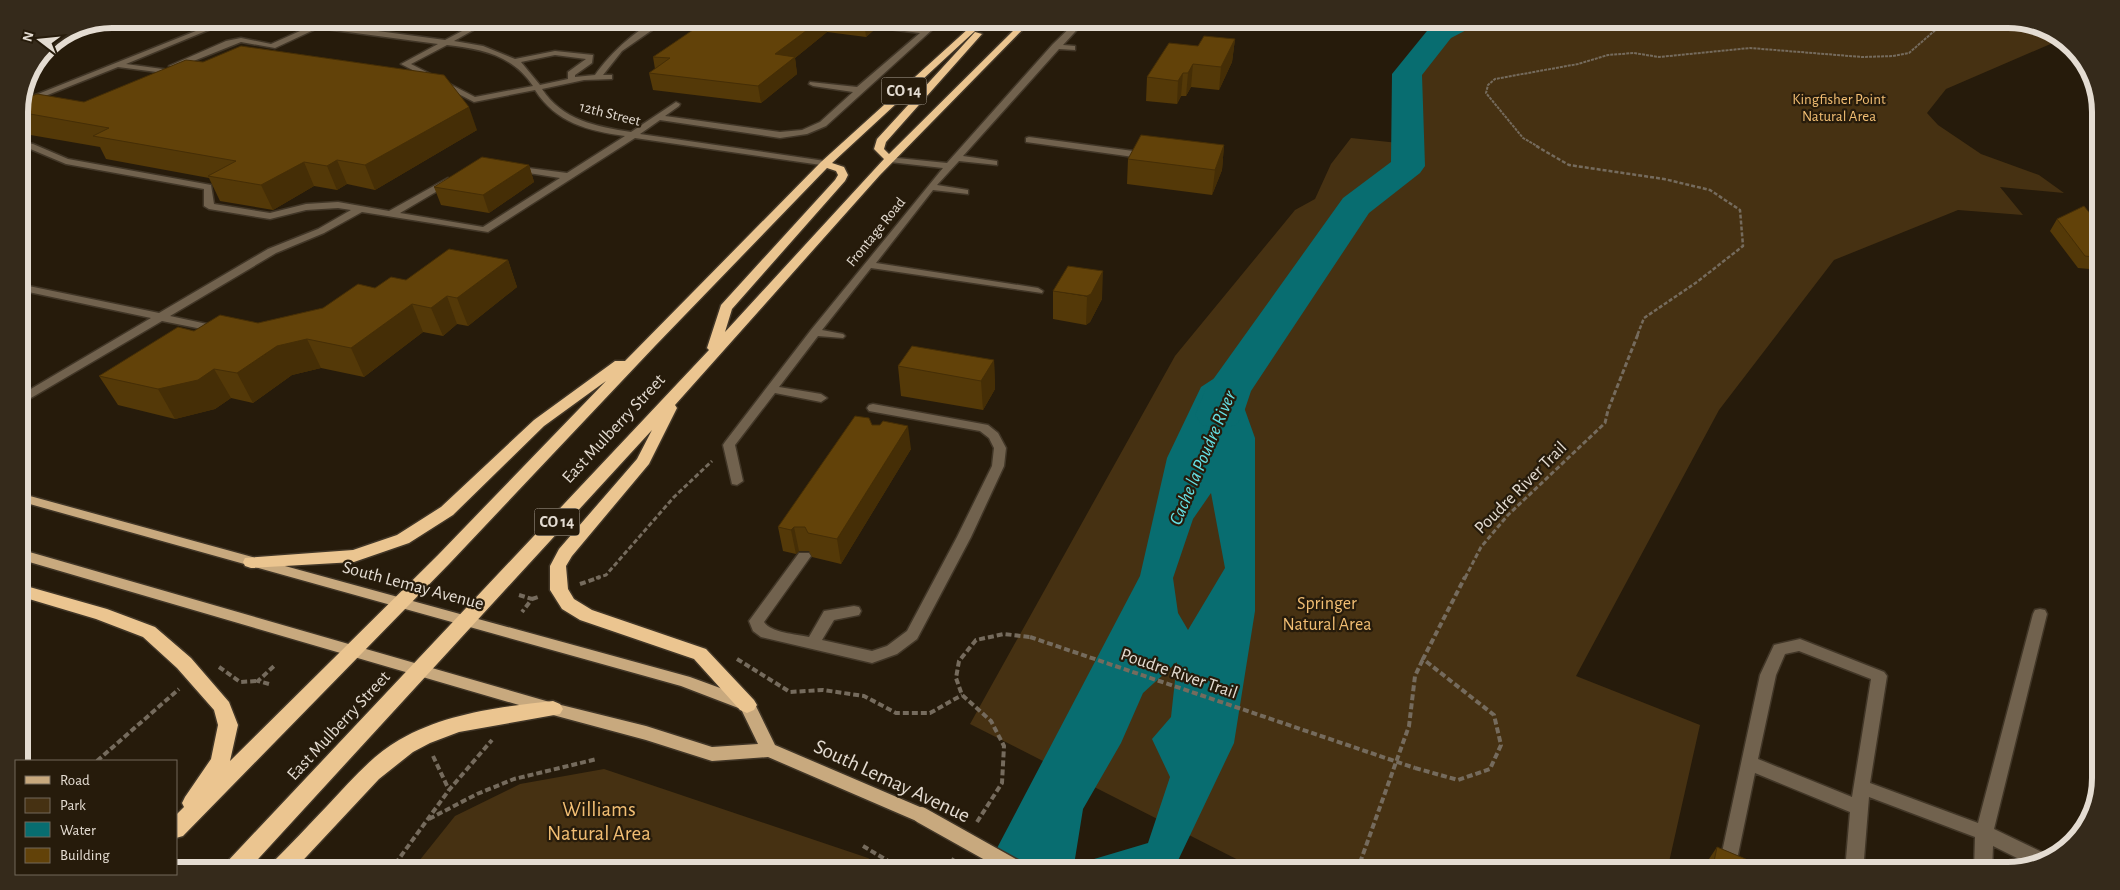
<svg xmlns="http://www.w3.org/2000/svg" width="2120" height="890" viewBox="0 0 2120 890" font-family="'Alegreya Sans',sans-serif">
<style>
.green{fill:#463112}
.water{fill:#086d70;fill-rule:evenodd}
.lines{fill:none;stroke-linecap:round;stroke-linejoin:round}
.river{fill:#086d70;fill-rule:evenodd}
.minor-casing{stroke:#413627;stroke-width:3}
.major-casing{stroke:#413627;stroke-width:3}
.highway-casing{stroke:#413627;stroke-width:3}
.path-far3{stroke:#756b5d;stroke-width:2;stroke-dasharray:3 1;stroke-linecap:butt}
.path-far2{stroke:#756b5d;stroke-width:2.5;stroke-dasharray:4 2;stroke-linecap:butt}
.path-far1{stroke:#756b5d;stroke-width:3;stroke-dasharray:5 2.5;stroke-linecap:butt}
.path{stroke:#756b5d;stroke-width:4;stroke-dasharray:6 3;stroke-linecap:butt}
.minor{fill:#71624e;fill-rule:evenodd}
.major{fill:#c8a97e;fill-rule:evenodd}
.highway{fill:#ebc590;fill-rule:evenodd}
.major-bridge-casing{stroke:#413627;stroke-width:19;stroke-linecap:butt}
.path-bridge{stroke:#756b5d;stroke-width:4;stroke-dasharray:6 3;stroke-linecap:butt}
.major-bridge{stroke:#c8a97e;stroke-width:16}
.wall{fill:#543908}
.shaded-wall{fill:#452e06}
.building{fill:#624209;stroke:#452e06}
.labels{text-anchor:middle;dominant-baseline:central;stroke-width:4.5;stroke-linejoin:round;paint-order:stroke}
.far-park-label{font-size:15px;fill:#f2be73;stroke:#261b0b}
.far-street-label{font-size:15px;fill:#e4dcd2;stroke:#261b0b}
.shield{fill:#261b0b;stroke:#aba296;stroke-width:1}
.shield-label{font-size:16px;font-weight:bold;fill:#e4dcd2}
.street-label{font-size:18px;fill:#e4dcd2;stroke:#261b0b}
.park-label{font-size:18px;fill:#f2be73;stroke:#261b0b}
.water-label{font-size:19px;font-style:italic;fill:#66e2e7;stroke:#261b0b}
.near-street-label{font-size:21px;fill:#e4dcd2;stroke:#261b0b}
.near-park-label{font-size:21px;fill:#f2be73;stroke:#261b0b}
.rim{fill:none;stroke:#e4dcd2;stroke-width:6}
</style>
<rect width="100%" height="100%" fill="#261b0b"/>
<!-- green -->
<path class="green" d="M1466,19H2009L2044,26L2062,39L1946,89L1927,113L1938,125L1981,154L2039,175L2064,193L2000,187L2023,215L1958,210L1834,260L1719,410L1576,676L1700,725L1667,871H1260L970,724L1175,356L1295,210L1315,199L1331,164L1351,138L1408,144L1407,74L1441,32Z
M604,769L868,858L890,871H411L455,816L520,784Z"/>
<!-- water -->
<path class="water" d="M1253,353L1240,396L1255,438V611L1234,743L1173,871H985L1140,576L1167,458L1201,387ZM1211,493L1225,568L1188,630L1178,613L1173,578L1193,519ZM1177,662L1171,717L1152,739L1170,777L1148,843L1074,865L1083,809L1121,743L1143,693Z"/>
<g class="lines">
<!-- river -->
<path class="river" d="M1446,19H1480L1476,25L1451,38L1422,75L1425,166L1420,173L1369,213L1251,391L1243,415L1236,425L1219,429L1202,425L1195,415L1205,391L1212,381L1343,198L1391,162L1392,74L1431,26Z"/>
<!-- minor casing -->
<g class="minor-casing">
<path id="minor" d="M226,19H235L126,64L177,71H180V75L118,67L30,102L23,100Z
M264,19L318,23L445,40L485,19H493L454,41L483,46L515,59L555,51L593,55L592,63L575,75V77L595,75C608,56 644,19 668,19L622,51L603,75H612V79L584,80L542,89C562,120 597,127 631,132L676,102L680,104L679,106L665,116L780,132L802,130L820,122L853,92L813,86L809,84L810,82L857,87L920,33L857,25L854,23L855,22L925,30L937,19H944L826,126L807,134L780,138L660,120L640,134L825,161L829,164L828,166L635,138L488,232L362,212L324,233L276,253L170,316L221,327L222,329L221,331L217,332L162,321L19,405V396L151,318L19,290V284L159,313L268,249L318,229L351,210L338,208L306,210L270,219L209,209L204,206V189L66,164L28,148L19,147V141L33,144L68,159L211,185L214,204L270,213L306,204L338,202L389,211L448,178L453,181L451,183L400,213L483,227L560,178L516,171L513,170V166L567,173L625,136C588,131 556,123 535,90L474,102L401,64L438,44L318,28L275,48L241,42L176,68L169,66L226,41L241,38L271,44L309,27L267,21ZM447,45C481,49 513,55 533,86L475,97L411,64ZM555,55L586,59L568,72V79L540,85L521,62Z
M1079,19H1102L1117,22L1114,24L1085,21L1063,45L1075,46V50L1059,49L963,156L997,161V165L959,161L937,185L968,190V194L933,190L876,263L1038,288L1043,291L1042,293L871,268L822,330L843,334L845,336L843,338L818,336L779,387L821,394L827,398L821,402L775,393L735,445L743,481L737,485L732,484L723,445L725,442L811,330L943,168L890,162L886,159L887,157L947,163L1053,44Z
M1029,137L1148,153L1152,156L1148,159L1026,142V138Z
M873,404L988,425L998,433L1006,448L1004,466L971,537L917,639L897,654L872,663L761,637L753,631L749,621L799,553H809L811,556L764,622C771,633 796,634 809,637L824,611L854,606L859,607L861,611L859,615L834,620L822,640L872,651L887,646L907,631L957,537L992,466L994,448L989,438L980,431L869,411L867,408L869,405Z
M2040,609L2045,610L2047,614L1994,829L2048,855L2050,859L2031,865L1993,846L1992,871H1974L1975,837L1869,797L1863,871H1845L1850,812L1755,773L1735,869L1734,871H1718L1760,675L1774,645L1800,639L1884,672L1887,676L1870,783L1978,823L2033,614L2035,610ZM1799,651L1871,679L1852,797L1758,759L1776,675L1785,654Z"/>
</g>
<!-- major casing -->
<g class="major-casing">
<path id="major" d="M19,493L690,677L753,700L775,745L927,810L930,815L927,820L921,823L768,757L712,761L646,740L553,715L19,559V549L553,703L646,726L712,747L758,744L741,709L681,686L19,501Z"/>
</g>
<!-- highway casing -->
<g class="highway-casing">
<path id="highway" d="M979,19H988L832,163L844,167L848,175L845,181L732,309L725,332L884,159L874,149L877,139L975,32L982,34L886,142L884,149L889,154L1025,19H1033L880,175L675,405L677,408L649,464L572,556L566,566L568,589L574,599L592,610L706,649L754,700L757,705L754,710L747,713L740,710L694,659L580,620L562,609L550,590V566L559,549L637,459L652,430L247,871H222L225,864L709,350L707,348L721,305L835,180L838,175L836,171L827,168L655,346L450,563L183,836L176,838V815L184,807L182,803L185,797L211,759L218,725L214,710L177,668L143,637L96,619L19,596V584L107,609L155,627L191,658L229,702L238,725L230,761L438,555L606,381L544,426L453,515L409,543L354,562L251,568L245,566L243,562L245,558L353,550L397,535L441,507L534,420L615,361H625L821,162Z
M553,701L560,704L563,709L560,714L459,732L430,743L413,752L379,779L293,871H268L271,864C290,845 308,826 327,806C349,783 371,756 399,740C446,713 500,707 553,701Z"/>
</g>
<!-- path-far3 -->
<path class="path-far3" d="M1539,147L1523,138L1486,93L1488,85L1495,79L1578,64L1608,55L1634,53L1659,57L1750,48L1862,57L1893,56L1909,53L1948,19"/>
<!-- path-far2 -->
<path class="path-far2" d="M1536,146L1569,165L1664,179L1710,190L1740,210L1743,246L1697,282L1644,318L1637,336"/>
<!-- path-far1 -->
<path class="path-far1" d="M596,578L606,575L674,497L712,461
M1465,578L1481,547L1508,515L1605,423L1608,410L1638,334"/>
<!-- path -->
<path class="path" d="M580,584L600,577
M519,595L532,599L522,612
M532,599L538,597
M737,659L790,692L823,690L864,696L896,713H930L962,695
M219,667L240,682L258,681
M269,684L258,681L274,666
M433,756L449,790
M97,761L179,689
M1415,768L1458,780L1490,769L1501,745L1494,715L1423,659L1465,577
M429,819L477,794L514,779L597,759
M977,822L1002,783L1004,746L991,721L962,695L956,678L959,661L976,640L1004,634L1030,637
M863,846L905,871
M390,871L449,790L492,740
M946,871L955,857
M1357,871L1409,726L1415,676L1423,659"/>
<!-- minor -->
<use href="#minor" class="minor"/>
<!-- major -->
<use href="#major" class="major"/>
<!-- highway -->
<use href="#highway" class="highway"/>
<!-- major-bridge casing -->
<g class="major-bridge-casing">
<path id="major-bridge" d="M921,815L1021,871"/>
</g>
<!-- path-bridge -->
<path class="path-bridge" d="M1030,637L1415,768"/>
<!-- major-bridge -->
<use href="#major-bridge" class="major-bridge"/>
</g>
<!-- wall -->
<path class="wall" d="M688,19H887L882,24L874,23V30L866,37L827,32L795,58L797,74L761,103L653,90L649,73L655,69L653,57L705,22L688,20Z
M1235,39L1232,62L1219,90L1191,87L1186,96H1181L1177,104L1146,101L1147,77L1198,46Z
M19,105L477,130L375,190L347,184L337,190L314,186L273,210L220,201L209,178L106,159L100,147L19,133Z
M1224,145L1222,170L1212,195L1127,184L1128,159Z
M529,165L534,182L489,213L441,205L434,187Z
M2057,219L2101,227V270L2078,268L2050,231Z
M508,260L517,287L468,326L457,324L443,336L423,332L364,377L321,368L292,375L253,403L231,398L215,409L175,419L118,405L99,376L194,331L258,323L323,308L375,288Z
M1053,291L1102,299L1090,322L1086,325L1053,319Z
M994,360L995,389L983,410L901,396L898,366Z
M872,425L911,449L841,564L812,557L809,551H799L796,554L783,551L778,527Z
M1717,847L1774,871H1701Z"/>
<!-- shaded-wall -->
<path class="shaded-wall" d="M822,19H826L827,32L795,58L797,74L761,103L758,86L775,54Z
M867,19H873L874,30L866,37L864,20Z
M881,19H887L882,24Z
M1235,39L1232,62L1219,90L1221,67Z
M1193,64L1191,87L1186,96L1188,73Z
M1183,73L1181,96L1177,104L1178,81Z
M469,107L477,130L375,190L365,165Z
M1224,145L1222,170L1212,195L1215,170Z
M337,160L347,184L337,190L327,166Z
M304,162L314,186L273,210L261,185Z
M529,165L534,182L489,213L483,195Z
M508,260L517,287L468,326L457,298Z
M1103,271L1102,299L1090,322L1086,325L1087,296Z
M447,296L457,324L443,336L431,308Z
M412,304L423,332L364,377L351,348Z
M307,339L321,368L292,375L253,403L237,373L277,346Z
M994,360L995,389L983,410L981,381Z
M214,369L231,398L215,409L175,419L158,389Z
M908,426L911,449L841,564L837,539Z
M794,527L799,551L796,554L791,530Z"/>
<!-- building -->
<path class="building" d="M709,19H822L775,54L795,57L758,86L649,73L670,58L653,57Z
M849,19H867L864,20Z
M1204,36L1235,39L1221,67L1193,64L1188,73H1183L1178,81L1147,77L1169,43L1198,46Z
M241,46L444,75L469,107L365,165L337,160L327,166L304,162L261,185L208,176L236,161L93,136L109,128L19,112V105L21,100L37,94L84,102L186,60L203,62Z
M1141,135L1224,145L1215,170L1128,159Z
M482,157L529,165L483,195L434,187Z
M2084,206L2101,227V258L2085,256L2057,219Z
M449,249L508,260L457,298L447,296L431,308L412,304L351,348L307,339L277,346L237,373L214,369L198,380L158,389L99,376L178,327L194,331L220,315L258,323L323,308L358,284L375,288L391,277L406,280Z
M1068,266L1103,271L1091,294L1087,296L1053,291Z
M912,346L994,360L981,381L898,366Z
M855,416L869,418L872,425H880L883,421L908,426L837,539L808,533L805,527H794L791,530L778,527Z
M1717,847L1774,871H1712Z"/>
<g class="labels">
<!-- far-park labels -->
<g class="far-park-label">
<text x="1839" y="99">Kingfisher Point<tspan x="1839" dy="17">Natural Area</tspan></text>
</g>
<!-- far-street labels -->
<g class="far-street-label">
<text transform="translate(610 114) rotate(14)">12th Street</text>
<text transform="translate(876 232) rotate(-51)">Frontage Road</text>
</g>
<!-- shield labels -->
<g class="shield">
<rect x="881.5" y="77.5" width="45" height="27" rx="4"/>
<rect x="534.5" y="508.5" width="45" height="27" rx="4"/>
</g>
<g class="shield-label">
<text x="904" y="91">CO 14</text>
<text x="557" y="522">CO 14</text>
</g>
<!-- street labels -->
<g class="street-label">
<text transform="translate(614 429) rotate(-47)">East Mulberry Street</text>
<text transform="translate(1521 488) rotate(-45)">Poudre River Trail</text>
<text transform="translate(413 586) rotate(15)">South Lemay Avenue</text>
<text transform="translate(1179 674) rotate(19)">Poudre River Trail</text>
<text transform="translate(339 726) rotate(-47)">East Mulberry Street</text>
</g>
<!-- park labels -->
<g class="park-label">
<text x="1327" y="604">Springer<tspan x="1327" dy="21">Natural Area</tspan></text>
</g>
<!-- water labels -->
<g class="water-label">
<text transform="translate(1203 458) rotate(-67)">Cache la Poudre River</text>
</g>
<!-- near-street labels -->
<g class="near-street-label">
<text transform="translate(892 781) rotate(25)">South Lemay Avenue</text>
</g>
<!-- near-park labels -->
<g class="near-park-label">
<text x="599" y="809">Williams<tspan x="599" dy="24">Natural Area</tspan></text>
</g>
</g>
<!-- crop -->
<path d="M0 0H2120V890H0ZM112 28H2008A84 84 0 0 1 2092 112V778A84 84 0 0 1 2008 862H112A84 84 0 0 1 28 778V112A84 84 0 0 1 112 28Z" fill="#352a1b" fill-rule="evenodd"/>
<path class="rim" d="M112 28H2008A84 84 0 0 1 2092 112V778A84 84 0 0 1 2008 862H112A84 84 0 0 1 28 778V112A84 84 0 0 1 112 28Z"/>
<!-- legend -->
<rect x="15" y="760" width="162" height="115" fill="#261b0b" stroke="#72685b"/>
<rect x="25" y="776" width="25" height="8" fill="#c8a97e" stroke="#72685b"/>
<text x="60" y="785" font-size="15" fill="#e4dcd2">Road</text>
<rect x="25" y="798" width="25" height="15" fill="#463112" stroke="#72685b"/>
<text x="60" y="810" font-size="15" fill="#e4dcd2">Park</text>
<rect x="25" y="822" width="25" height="15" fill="#086d70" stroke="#72685b"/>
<text x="60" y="835" font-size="15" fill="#e4dcd2">Water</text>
<rect x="25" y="848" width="25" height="15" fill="#624209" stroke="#72685b"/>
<text x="60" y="860" font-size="15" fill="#e4dcd2">Building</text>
<!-- north arrow -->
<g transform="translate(40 40) rotate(286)" stroke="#261b0b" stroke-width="4" paint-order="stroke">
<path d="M0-4L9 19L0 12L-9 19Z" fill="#e4dcd2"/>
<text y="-8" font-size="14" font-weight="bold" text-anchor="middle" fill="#e4dcd2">N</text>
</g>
</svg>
